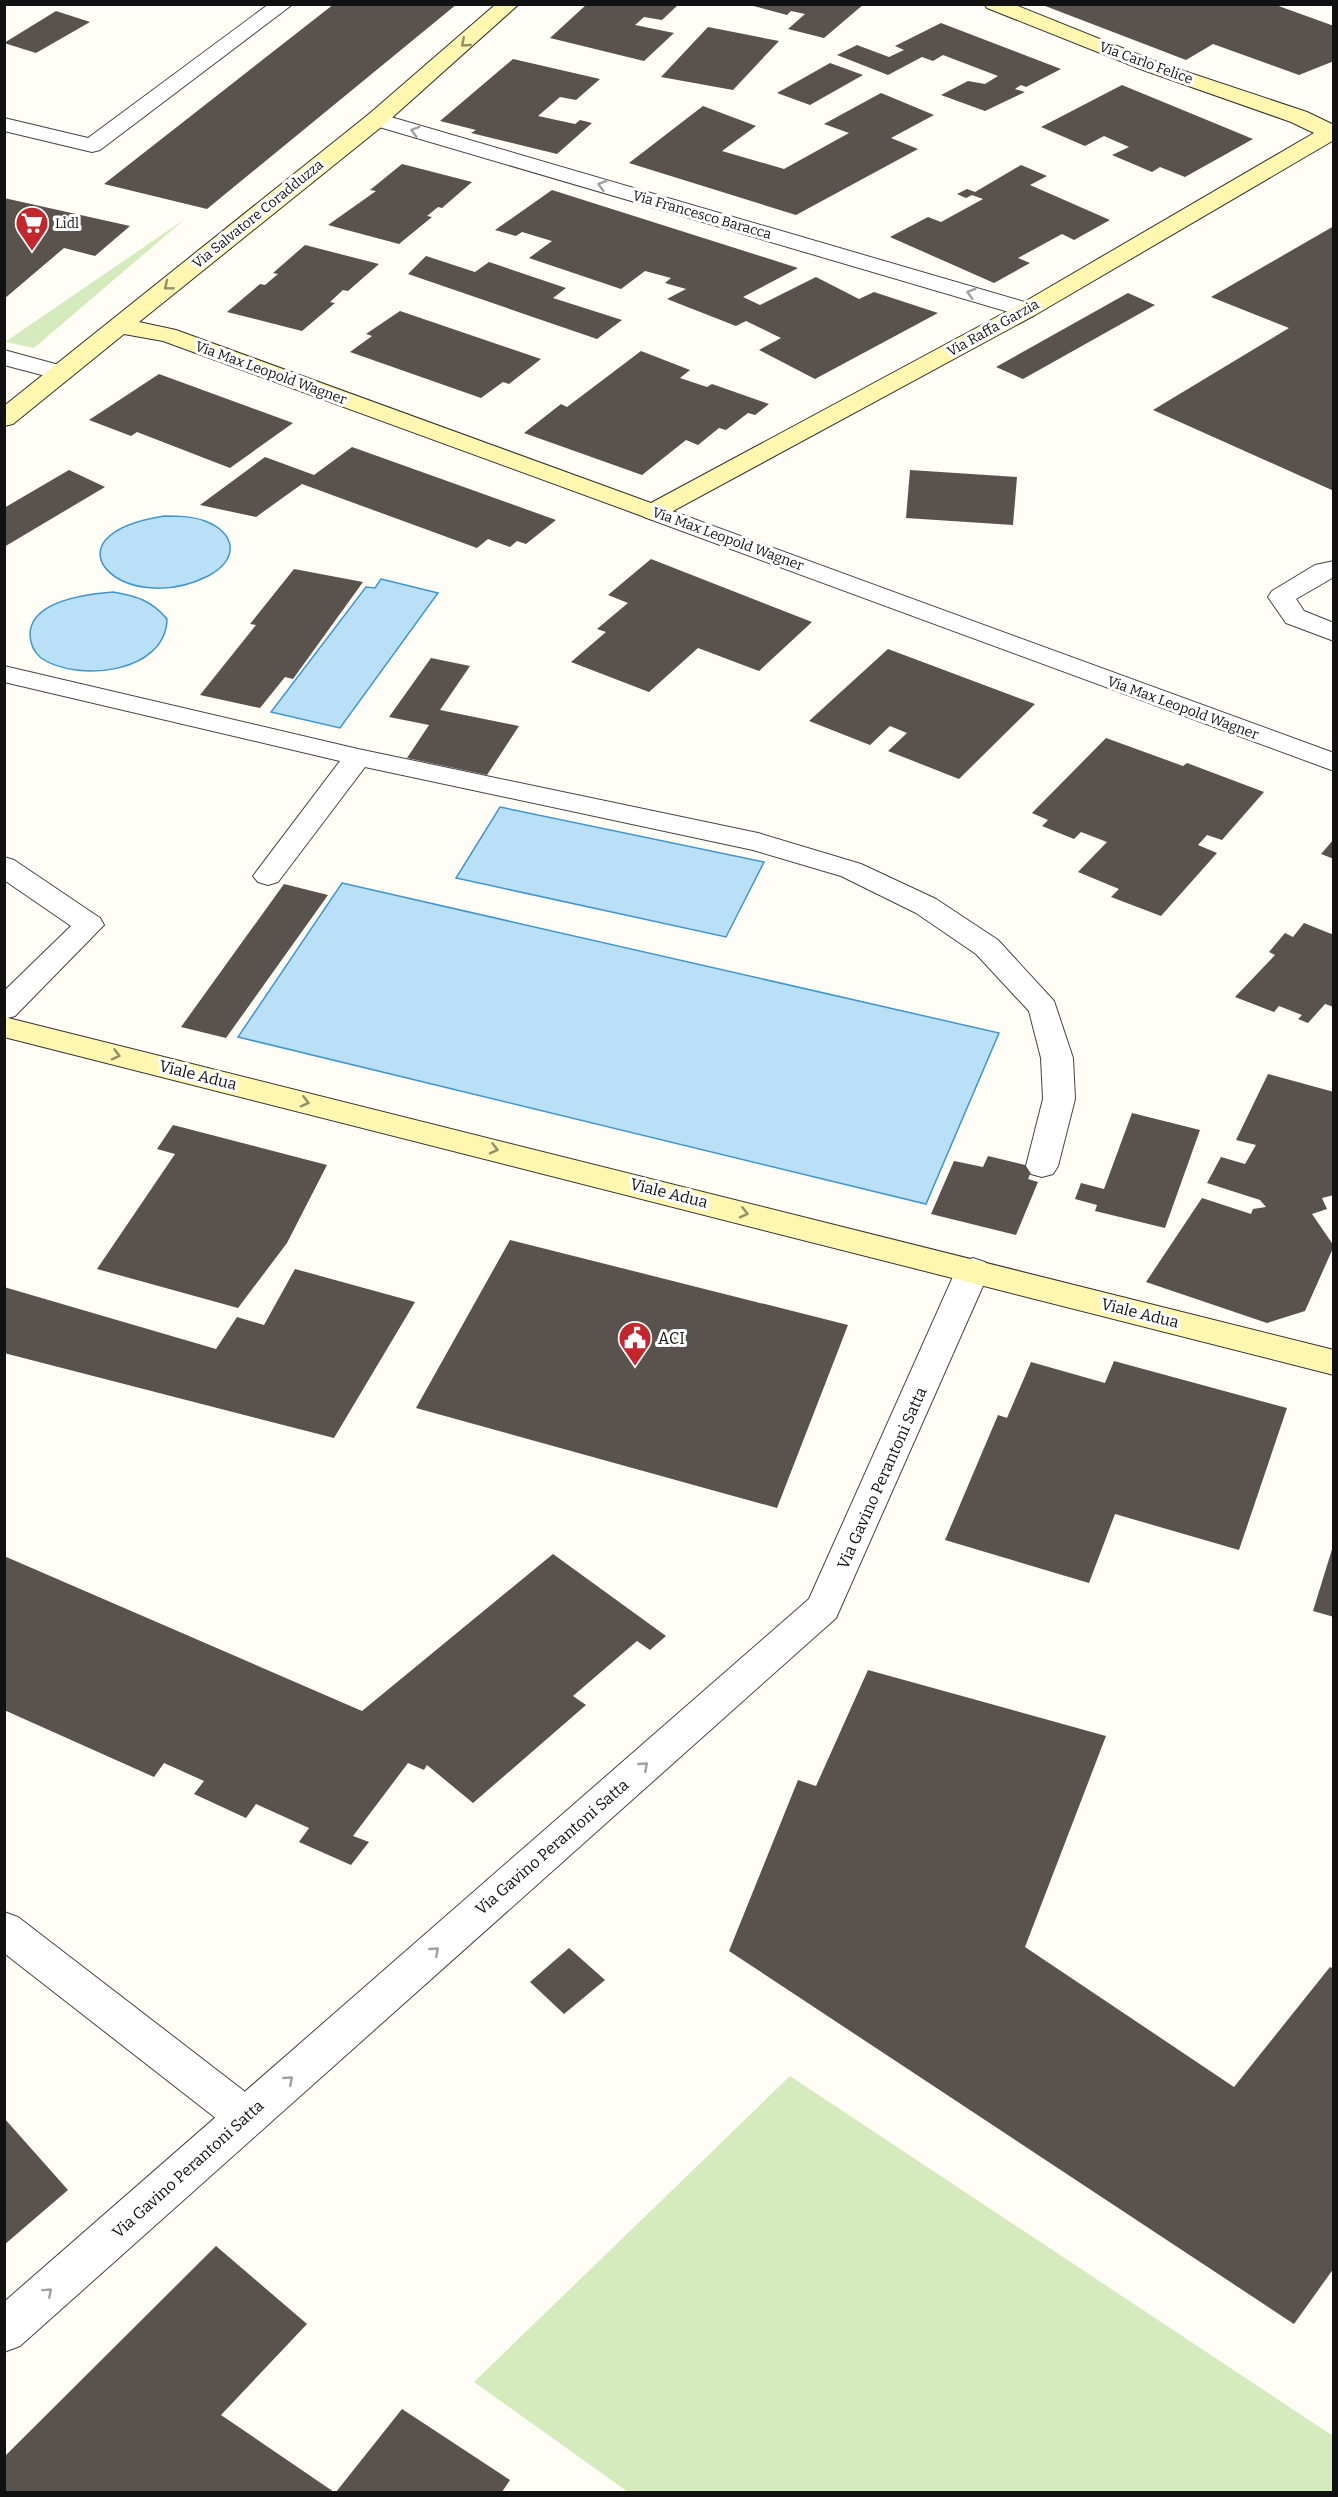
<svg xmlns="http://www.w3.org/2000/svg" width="1338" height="2497" viewBox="0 0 1338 2497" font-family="Bitter,serif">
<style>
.green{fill:#d5ebbd}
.water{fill:#b9e0f7;stroke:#3f96cf;stroke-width:1.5}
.building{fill:#5a524d}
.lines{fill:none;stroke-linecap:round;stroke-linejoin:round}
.service-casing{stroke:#444;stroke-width:2}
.minor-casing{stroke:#444;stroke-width:2}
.secondary-casing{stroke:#333;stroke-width:2}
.service{fill:#fff;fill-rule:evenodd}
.minor{fill:#fff;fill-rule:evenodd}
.secondary{fill:#fff6b0;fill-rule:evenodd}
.oneway{stroke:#948f68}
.oneway2{stroke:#a0a0a0}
.labels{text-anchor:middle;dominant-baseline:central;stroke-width:6;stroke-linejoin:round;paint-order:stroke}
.far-street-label{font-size:14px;fill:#111;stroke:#fff}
.far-poi-label{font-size:14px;fill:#111;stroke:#fff;text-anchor:start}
.street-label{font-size:16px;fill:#111;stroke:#fff}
.poi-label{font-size:16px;fill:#111;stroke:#fff;text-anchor:start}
</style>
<rect width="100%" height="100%" fill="#fffdf5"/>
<!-- green -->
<path class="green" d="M185,219L34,348L5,342Z
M790,2076L1333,2436V2492H628L474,2382Z"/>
<!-- water -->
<path class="water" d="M164,516C177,516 192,516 205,521C237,533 239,560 208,576C123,619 38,536 164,516Z
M381,579L438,593L340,728L271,712L366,587L375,588Z
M113,592C137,596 152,601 167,619C166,673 78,683 41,658C34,652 30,643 30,634C31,600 88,594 113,592Z
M500,807L764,862L726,937L456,878Z
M342,883L999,1033L926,1204L238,1037Z"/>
<!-- building -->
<path class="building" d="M334,4H457L207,209L104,184Z
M587,4H679L662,20L644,17L635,25L674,33L644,61L550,38Z
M746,4H864L824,38L788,29L805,14L791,11L787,15Z
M1040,4H1273L1334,26V61L1299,75L1213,44L1186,60Z
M56,11L90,22L36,53L4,43Z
M941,23L1061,69L1026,87L1021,85L1015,89L1025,92L985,111L941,95L968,81L985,84L998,76L943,55L933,61L922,57L888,75L837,55L857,45L889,57L904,50L895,46Z
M708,27L779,41L733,90L661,77Z
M513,59L600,79L576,100L560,97L538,116L575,124L580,120L592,123L557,154L471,133L476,130L440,121Z
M830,63L863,75L810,105L777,93Z
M1122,85L1253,139L1185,177L1160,167L1152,172L1112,155L1129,147L1104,136L1085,146L1041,127Z
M881,93L934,115L891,138L918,149L796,215L629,163L703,106L756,126L722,151L784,169L849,133L824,124Z
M402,164L472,182L442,208L438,207L427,216L432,217L399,244L328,225L376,191L370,190Z
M1021,165L1047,176L1030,185L1110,220L1074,240L1062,234L1018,258L1030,263L994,283L890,237L928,217L941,222L983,199L972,195L966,198L957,194L967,189L975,192Z
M552,190L798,268L743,297L760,305L816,277L859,299L874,292L938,313L815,379L759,350L781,338L746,321L736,326L667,299L686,289L665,283L671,278L645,271L621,289L529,258L552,241L522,232L516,236L495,230Z
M4,198L130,226L95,256L64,248L4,299Z
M1334,226V491L1153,410L1289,328L1211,297Z
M305,245L379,264L348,291L343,290L330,302L335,303L302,331L227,312L260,284L265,285L278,274L273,273Z
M426,256L475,272L489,262L566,288L553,298L622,320L597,339L408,274Z
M1128,293L1155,305L1023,379L996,367Z
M400,311L541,359L509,384L503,382L481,398L350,352L372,336L366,334Z
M641,351L690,370L680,378L707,387L712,384L769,404L755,415L748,413L726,430L719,428L698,445L686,440L642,475L524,433L561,404L567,407Z
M159,374L293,423L230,468L137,432L131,436L89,420Z
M352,447L556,520L526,544L517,541L510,547L488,539L477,548L302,484L256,517L200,505L265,457L314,475Z
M69,470L105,487L4,547V508Z
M910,470L1017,477L1013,525L906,518Z
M651,559L812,622L759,671L698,648L649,692L571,662L606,632L597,629L628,603L608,595Z
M294,569L363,582L293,679L285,677L260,708L200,695L256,625L250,624Z
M888,649L1035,704L959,779L888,751L907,733L890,726L870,745L809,721Z
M431,658L470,666L440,710L519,726L487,775L407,758L429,725L389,717Z
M1106,738L1183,766L1187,763L1264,792L1222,840L1207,835L1198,845L1217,853L1161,916L1111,897L1119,889L1078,872L1107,842L1081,832L1074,839L1042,826L1048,820L1032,813Z
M1334,839V859L1321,854Z
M284,884L328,895L226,1038L181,1027Z
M1304,923L1334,935V1007L1325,1004L1308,1023L1298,1019L1302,1015L1279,1006L1274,1012L1235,997L1275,955L1269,952L1285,933L1293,937Z
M1268,1074L1334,1092V1195L1322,1198L1327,1209L1312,1214L1334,1246L1305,1311L1267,1323L1146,1282L1202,1198L1251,1214L1253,1209L1266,1207L1260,1200L1207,1183L1221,1157L1245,1164L1256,1145L1236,1140Z
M1132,1113L1200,1130L1165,1228L1095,1211L1097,1205L1075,1199L1081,1183L1104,1189Z
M173,1125L327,1165L287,1243L238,1308L97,1269L175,1154L157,1149Z
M988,1156L1033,1167L1028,1179L1038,1182L1016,1235L931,1214L954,1161L983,1167Z
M510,1240L848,1325L777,1508L416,1408Z
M295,1269L415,1302L334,1438L4,1353V1287L216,1349L237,1317L264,1325Z
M1114,1361L1287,1408L1239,1550L1115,1514L1089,1583L945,1540L998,1415L1007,1418L1031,1362L1105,1383Z
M1333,1546H1334V1617L1313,1611Z
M553,1554L666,1636L650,1650L637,1641L573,1696L586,1705L473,1803L427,1765L424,1770L408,1763L353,1836L369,1842L351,1865L299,1842L309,1828L256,1804L246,1818L194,1794L204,1781L164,1763L154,1777L4,1710V1556L362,1711Z
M868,1670L1106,1736L1025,1947L1234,2087L1330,1967L1334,1969V2268L1294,2324L729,1951L798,1780L816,1786Z
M569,1948L605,1980L564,2014L530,1982Z
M4,2118L68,2190L4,2245Z
M216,2246L307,2324L221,2415L334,2492H4V2457Z
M402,2409L510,2480L502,2492H336Z"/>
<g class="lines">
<!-- service casing -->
<g class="service-casing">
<path id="service" d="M269,4H293L100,150L92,152L4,131V118L88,138Z
M4,350L70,368L73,373L70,378L61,380L4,365Z
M1334,561V577L1296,599L1304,611L1334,623V641L1286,623L1268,597L1272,591L1315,565Z
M4,666L358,749L758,833L861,864L936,899L998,940L1054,1001L1073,1058L1075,1099L1058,1166L1053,1174L1042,1177L1031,1174L1026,1166L1043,1099L1041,1058L1029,1011L976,954L916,913L841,876L753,850L365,767L278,882L268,885L258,882L253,876L340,761L4,682Z
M4,857L14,860L100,918L104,925L15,1016L4,1019V991L71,926L4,880Z
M4,1912L18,1917L261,2104L267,2117L261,2130L246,2136L231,2130L4,1953Z"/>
</g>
<!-- minor casing -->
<g class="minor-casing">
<path id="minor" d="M377,113L1035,305L1039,310L1035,315H1019L369,124L366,119L369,114Z
M653,504L1334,753V771L644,517L640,512L644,507Z
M973,1258L985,1262L990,1270L836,1618L20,2346L4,2352V2302L809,1599L956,1270L961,1262Z"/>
</g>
<!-- secondary casing -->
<g class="secondary-casing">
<path id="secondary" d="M496,4H519L385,124L139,322L176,330L651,503L1019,305L1314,133L1291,122L1143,70L987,8L984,4H1013L1157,62L1307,112L1334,125V140L1035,315L662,517L653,520L163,341L124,334L13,424L4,426V406L369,114Z
M4,1017L1334,1350V1375L4,1037Z"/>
</g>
<!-- service -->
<use href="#service" class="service"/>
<!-- minor -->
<use href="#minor" class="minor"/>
<!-- secondary -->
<use href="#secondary" class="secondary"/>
</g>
<!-- one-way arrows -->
<defs><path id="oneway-chevron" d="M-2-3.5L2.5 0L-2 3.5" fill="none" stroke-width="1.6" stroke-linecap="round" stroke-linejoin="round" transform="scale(1.5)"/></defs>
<g class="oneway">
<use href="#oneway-chevron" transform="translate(465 43) rotate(139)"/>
<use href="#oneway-chevron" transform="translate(168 286) rotate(141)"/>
<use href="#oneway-chevron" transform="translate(116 1055) rotate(14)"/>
<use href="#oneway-chevron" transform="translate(305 1102) rotate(14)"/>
<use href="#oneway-chevron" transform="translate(494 1149) rotate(14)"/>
<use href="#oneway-chevron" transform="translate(744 1213) rotate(14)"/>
</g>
<g class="oneway2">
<use href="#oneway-chevron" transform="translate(415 131) rotate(-164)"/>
<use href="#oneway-chevron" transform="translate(602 185) rotate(-164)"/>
<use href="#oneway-chevron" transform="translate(971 293) rotate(-164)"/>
<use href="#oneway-chevron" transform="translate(644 1766) rotate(-41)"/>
<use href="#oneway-chevron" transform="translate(435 1951) rotate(-41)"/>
<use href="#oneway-chevron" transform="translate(289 2080) rotate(-41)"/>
<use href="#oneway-chevron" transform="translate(48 2292) rotate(-42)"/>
</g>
<!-- icons -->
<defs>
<g id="supermarket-pin" transform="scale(1.725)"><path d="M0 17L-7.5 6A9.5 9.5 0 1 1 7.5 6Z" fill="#c4262e" stroke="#fff"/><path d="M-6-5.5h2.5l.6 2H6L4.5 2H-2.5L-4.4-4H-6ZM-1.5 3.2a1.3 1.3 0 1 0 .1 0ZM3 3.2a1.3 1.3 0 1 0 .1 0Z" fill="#fff"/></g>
<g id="civic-pin" transform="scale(1.725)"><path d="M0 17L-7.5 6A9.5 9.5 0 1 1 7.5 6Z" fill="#c4262e" stroke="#fff"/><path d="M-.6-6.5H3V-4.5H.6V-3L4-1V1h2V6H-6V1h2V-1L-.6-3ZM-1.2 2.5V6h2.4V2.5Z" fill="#fff"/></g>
</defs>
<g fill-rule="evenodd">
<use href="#supermarket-pin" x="32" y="223"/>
<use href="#civic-pin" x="635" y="1338"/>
</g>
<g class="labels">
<!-- far-street labels -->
<g class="far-street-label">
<text transform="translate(1146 63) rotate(20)">Via Carlo Felice</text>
<text transform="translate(258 214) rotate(-39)">Via Salvatore Coradduzza</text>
<text transform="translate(702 215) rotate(16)">Via Francesco Baracca</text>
<text transform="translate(993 328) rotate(-29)">Via Raffa Garzia</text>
<text transform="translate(271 373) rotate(20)">Via Max Leopold Wagner</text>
<text transform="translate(728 539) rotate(20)">Via Max Leopold Wagner</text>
<text transform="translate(1183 708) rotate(20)">Via Max Leopold Wagner</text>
</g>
<!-- far-poi labels -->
<g class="far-poi-label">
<text x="55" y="223">Lidl</text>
</g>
<!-- street labels -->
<g class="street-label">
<text transform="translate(198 1075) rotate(14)">Viale Adua</text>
<text transform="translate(669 1193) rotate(14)">Viale Adua</text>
<text transform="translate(1140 1313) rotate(14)">Viale Adua</text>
<text transform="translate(882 1478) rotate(-66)">Via Gavino Perantoni Satta</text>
<text transform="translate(552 1847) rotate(-41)">Via Gavino Perantoni Satta</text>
<text transform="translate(188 2169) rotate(-42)">Via Gavino Perantoni Satta</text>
</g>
<!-- poi labels -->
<g class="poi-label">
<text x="658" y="1338">ACI</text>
</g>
</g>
<!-- border -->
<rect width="1338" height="2497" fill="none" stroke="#111111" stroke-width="12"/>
</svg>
